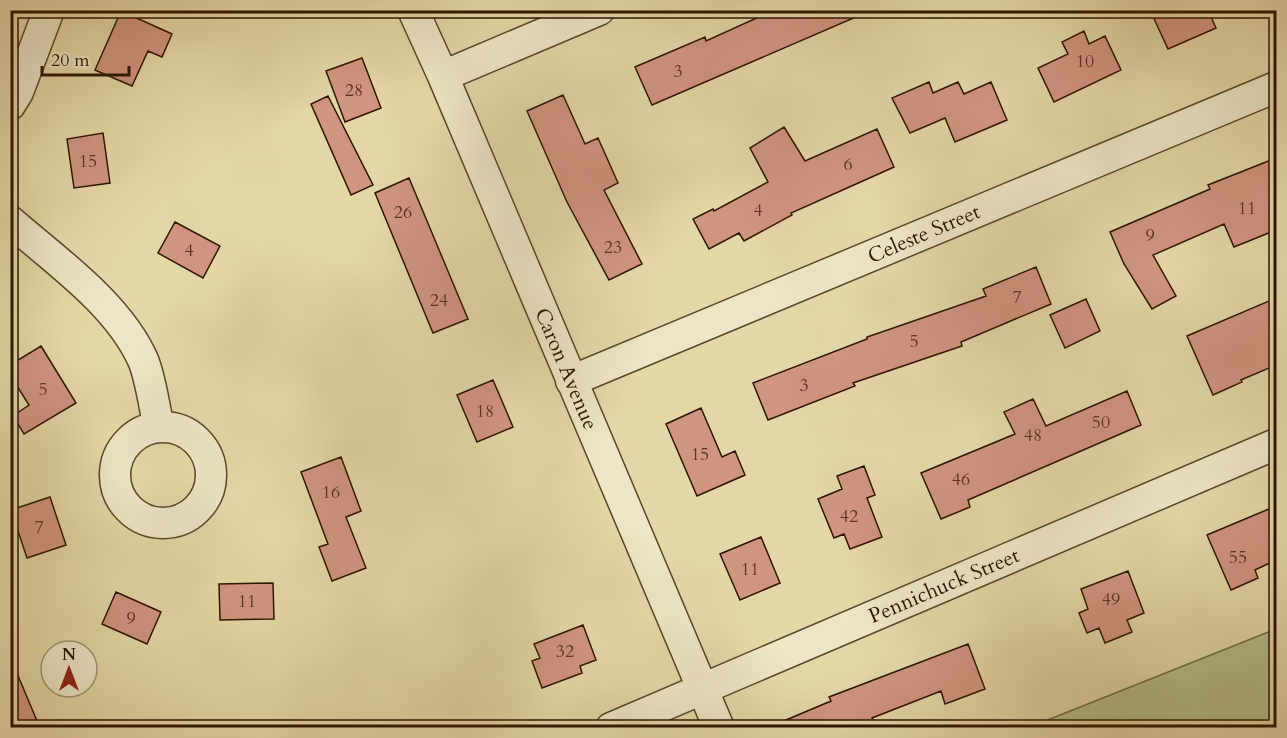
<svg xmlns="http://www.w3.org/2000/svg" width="1287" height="738" viewBox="0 0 1287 738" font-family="Cardo,serif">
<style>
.green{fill:#b5be86;stroke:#726a43;stroke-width:1.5}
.building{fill:#d0957f;stroke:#2e1500;stroke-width:1.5}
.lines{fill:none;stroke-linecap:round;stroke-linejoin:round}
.minor-casing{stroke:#5c462a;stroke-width:33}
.minor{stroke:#ede5c5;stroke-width:30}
.labels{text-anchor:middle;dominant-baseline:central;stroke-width:4.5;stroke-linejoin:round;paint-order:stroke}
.number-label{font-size:18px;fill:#563520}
.street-label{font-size:21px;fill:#2e1500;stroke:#ede5c5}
</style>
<rect width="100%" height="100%" fill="#e4d7a6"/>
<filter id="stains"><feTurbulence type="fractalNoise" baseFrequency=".00333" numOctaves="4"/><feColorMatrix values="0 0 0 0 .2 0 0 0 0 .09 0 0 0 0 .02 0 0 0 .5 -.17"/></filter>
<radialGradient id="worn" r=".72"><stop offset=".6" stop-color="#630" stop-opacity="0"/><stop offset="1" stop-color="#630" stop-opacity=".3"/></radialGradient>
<!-- green -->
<path class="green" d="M1276,629V727H1030Z"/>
<!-- building -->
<path class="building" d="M774,10H872L652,105L635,67L705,37L706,41Z
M1150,10H1208L1216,28L1168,49Z
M121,11L172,34L162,57L148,51L132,86L95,70Z
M1084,31L1089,44L1105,36L1121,70L1054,102L1038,68L1068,54L1062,42Z
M362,58L381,108L345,122L326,71Z
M929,82L933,93L958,82L964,94L991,82L1007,120L955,142L945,118L910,133L892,98Z
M563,95L585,144L598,138L618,183L604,190L642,264L609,280L567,202L527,111Z
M328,96L373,185L351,195L311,104Z
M784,127L805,161L877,129L894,167L791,213L792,215L744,241L739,233L709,249L693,219L713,209L714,211L768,182L750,148Z
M103,133L110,183L74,188L67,139Z
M1276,158V230L1234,247L1224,224L1153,255L1176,296L1152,309L1124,264L1110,232L1210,189L1208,185Z
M409,178L468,319L433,333L375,193Z
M175,222L220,246L203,278L158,253Z
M1036,267L1051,304L961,342L962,346L853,383L855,386L768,420L753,383L867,339V337L986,296L983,289Z
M1276,298V365L1241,380L1242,382L1213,395L1187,336Z
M1086,299L1100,331L1065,348L1050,315Z
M41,346L76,403L24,434L13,416L29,405L10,375V365Z
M493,380L513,427L477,442L457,395Z
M1127,391L1141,425L968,500L970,507L941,519L921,473L1015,434L1004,412L1033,399L1046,426Z
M701,408L722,457L735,451L745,475L697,496L666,424Z
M341,457L361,511L346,517L366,568L332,581L319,547L328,544L301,472Z
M864,466L875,495L867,498L882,537L850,549L844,534L834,538L818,499L842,489L837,476Z
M50,497L66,545L27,558L11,510Z
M1276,506V560L1255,570L1258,578L1231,590L1207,535Z
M761,537L780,583L740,600L720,554Z
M1128,571L1144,613L1127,620L1132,632L1105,643L1099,628L1087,633L1079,613L1088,609L1081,589Z
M273,583L274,619L220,620L219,584Z
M116,592L161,612L147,644L102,624Z
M583,625L596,660L580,666L582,673L542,688L532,661L540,658L534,644Z
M968,644L985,689L945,704L941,691L872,718L877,728H767L831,701L829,697Z
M10,659H11L40,728H10Z"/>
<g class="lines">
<!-- minor casing -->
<g class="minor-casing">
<path id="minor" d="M413,10L443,76L719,728
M443,76L599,10
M10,105L18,92L49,10
M10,221C56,261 118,304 143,360C151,379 154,407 159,427
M571,381L1276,87
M115 475a48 48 0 1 1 96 0a48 48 0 1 1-96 0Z
M611,728L1276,444"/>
</g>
<!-- minor -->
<use href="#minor" class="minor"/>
</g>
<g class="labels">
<!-- number labels -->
<g class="number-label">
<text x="1085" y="61">10</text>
<text x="678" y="71">3</text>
<text x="354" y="90">28</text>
<text x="88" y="161">15</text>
<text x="848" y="164">6</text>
<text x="1247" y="208">11</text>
<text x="758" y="210">4</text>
<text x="403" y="212">26</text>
<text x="1150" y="235">9</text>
<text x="613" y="247">23</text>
<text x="189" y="250">4</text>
<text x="1017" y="297">7</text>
<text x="439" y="300">24</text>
<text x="914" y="341">5</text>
<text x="804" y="385">3</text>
<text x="43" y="389">5</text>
<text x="485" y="411">18</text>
<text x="1101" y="422">50</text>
<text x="1033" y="435">48</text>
<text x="700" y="454">15</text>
<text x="961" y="479">46</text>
<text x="331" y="492">16</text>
<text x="849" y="516">42</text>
<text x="39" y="527">7</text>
<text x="1238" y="557">55</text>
<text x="750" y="569">11</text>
<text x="1111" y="599">49</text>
<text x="247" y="601">11</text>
<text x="131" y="618">9</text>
<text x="565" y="651">32</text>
</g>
<!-- street labels -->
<g class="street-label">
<text transform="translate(924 234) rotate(-23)">Celeste Street</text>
<text transform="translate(566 369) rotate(67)">Caron Avenue</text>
<text transform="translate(944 586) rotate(-23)">Pennichuck Street</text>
</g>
</g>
<!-- margin -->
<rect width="1287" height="738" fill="none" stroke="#e4d7a6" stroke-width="36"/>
<rect x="12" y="12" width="1263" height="714" fill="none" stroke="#2e1500" stroke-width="3"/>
<rect x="18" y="18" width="1251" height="702" fill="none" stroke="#2e1500" stroke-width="1.5"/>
<!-- north arrow -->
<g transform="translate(69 669)"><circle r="28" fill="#ede5c5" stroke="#a19276" stroke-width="1.5"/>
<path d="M0-4.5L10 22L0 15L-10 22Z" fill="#8f2418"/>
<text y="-9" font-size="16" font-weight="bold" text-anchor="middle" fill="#2e1500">N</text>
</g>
<!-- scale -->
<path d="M42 66v9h87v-9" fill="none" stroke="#2e1500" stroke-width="3"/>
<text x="51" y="66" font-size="18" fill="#2e1500" stroke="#ede5c5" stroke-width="4.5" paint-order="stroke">20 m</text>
<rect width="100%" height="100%" filter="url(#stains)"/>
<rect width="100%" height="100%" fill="url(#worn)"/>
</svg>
